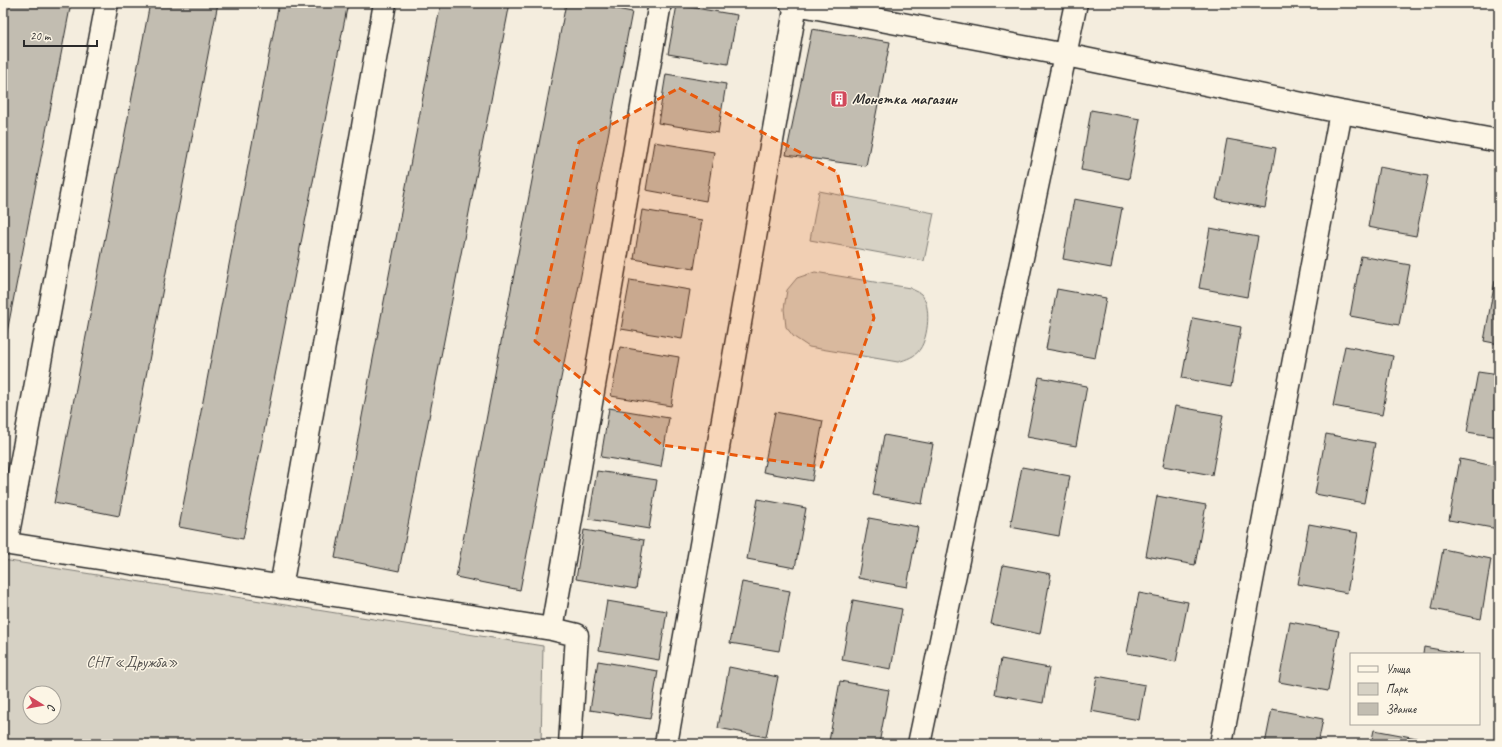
<svg xmlns="http://www.w3.org/2000/svg" width="1502" height="747" viewBox="0 0 1502 747" font-family="Caveat,sans-serif">
<style>
.green{fill:#d6d1c4;stroke:#807e78;fill-rule:evenodd}
.building{fill:#c2bdb1;stroke:#2b2b2b}
.lines{fill:none;stroke-linecap:round;stroke-linejoin:round}
.minor-casing{stroke:#2b2b2b;stroke-width:25}
.minor{stroke:#fcf5e5;stroke-width:22}
.marked{fill:#e8590c;fill-opacity:0.2;stroke:#e8590c;stroke-width:3;stroke-dasharray:8 5;stroke-linejoin:round}
.labels{text-anchor:middle;dominant-baseline:central;stroke-width:3;stroke-linejoin:round;paint-order:stroke}
.poi-label{font-size:16px;font-weight:bold;fill:#2b2b2b;stroke:#fcf5e5;text-anchor:start}
.park-label{font-size:16px;fill:#565451;stroke:#fcf5e5}
</style>
<rect width="100%" height="100%" fill="#f4edde"/>
<filter id="ink" filterUnits="userSpaceOnUse"><feTurbulence type="fractalNoise" baseFrequency=".025" numOctaves="2"/><feDisplacementMap in="SourceGraphic" scale="8" xChannelSelector="R" yChannelSelector="G"/><feConvolveMatrix kernelMatrix="1 2 1 2 8 2 1 2 1" color-interpolation-filters="sRGB"/></filter>
<g filter="url(#ink)">
<!-- green -->
<path class="green" d="M819,191L934,213L924,261L810,240Z
M815,272L910,288C913,290 919,292 921,294C932,305 928,338 920,349C915,357 907,359 898,362L809,347L794,337L786,327L784,309L787,290L797,278Z
M3,560L543,646L541,744H3ZM30,693H54V717H30Z"/>
<!-- building -->
<path class="building" d="M3,3H71L3,353Z
M150,3H218L119,516L54,503Z
M279,3H348L243,539L179,527Z
M441,3H510L399,571L335,558Z
M566,3H586L632,12L520,590L456,577Z
M677,5L737,15L728,64L668,54Z
M812,29L890,42L866,166L786,155Z
M666,74L726,84L718,133L658,123Z
M1091,110L1140,119L1129,179L1081,170Z
M1227,139L1276,148L1265,208L1216,199Z
M654,142L714,152L706,201L646,190Z
M1379,167L1428,176L1416,236L1368,227Z
M1074,199L1122,208L1111,268L1063,259Z
M642,210L702,220L694,269L634,259Z
M1210,228L1258,237L1247,297L1199,288Z
M1361,256L1410,265L1399,325L1350,316Z
M630,280L690,290L682,339L621,329Z
M1495,281L1499,282V344L1484,341Z
M1057,289L1106,298L1095,358L1046,349Z
M1193,318L1241,327L1231,387L1182,378Z
M1345,346L1393,356L1382,415L1333,406Z
M620,347L679,357L671,406L611,396Z
M1478,372L1499,375V437L1467,432Z
M1039,377L1087,386L1076,446L1027,437Z
M1175,406L1223,415L1212,475L1163,466Z
M609,408L669,418L661,467L601,457Z
M775,412L823,421L812,481L763,472Z
M1326,434L1375,443L1364,503L1315,494Z
M884,435L933,444L922,504L873,495Z
M1460,459L1499,467V521L1498,529L1449,520Z
M1022,467L1070,476L1059,536L1010,527Z
M597,471L657,480L649,529L589,519Z
M1157,496L1206,505L1195,565L1146,556Z
M758,499L806,508L795,568L747,559Z
M869,518L918,527L907,587L858,578Z
M1309,524L1358,533L1347,593L1298,584Z
M584,530L644,540L636,589L576,579Z
M1443,549L1491,559L1481,619L1432,609Z
M1003,565L1051,574L1040,634L991,624Z
M742,582L790,591L779,651L730,643Z
M1139,593L1188,602L1176,662L1127,653Z
M853,600L902,609L891,669L842,660Z
M607,601L667,611L659,660L599,650Z
M1290,622L1339,631L1328,691L1279,682Z
M1424,647L1463,654H1423Z
M1001,659L1049,668L1043,703L995,694Z
M598,661L658,671L650,719L590,710Z
M729,667L778,677L766,737L718,728Z
M1097,676L1145,685L1139,720L1091,711Z
M840,681L889,690L879,744H844L829,741Z
M1272,709L1323,719L1318,744H1265Z
M1374,730L1422,739L1421,744H1371Z"/>
<g class="lines">
<!-- minor casing -->
<g class="minor-casing">
<path id="minor" d="M791,3L1066,55L1341,112L1499,141
M3,543L552,629L577,635L570,744
M6,544L107,3
M281,587L385,3
M552,629L660,3
M666,744L796,4
M919,744L1076,3
M1221,744L1341,112"/>
</g>
<!-- minor -->
<use href="#minor" class="minor"/>
</g>
</g>
<!-- marked area -->
<path class="marked" d="M679,88L837,172L874,318L821,467L662,445L535,341L579,142Z"/>
<!-- icons -->
<defs>
<g id="building-square" transform="scale(0.9)"><rect x="-9" y="-9" width="18" height="18" rx="4" fill="#d1495b" stroke="#fcf5e5"/><path d="M-4-6H4V6H1V3H-1V6H-4ZM-2.5-4.3h1.7v1.8h-1.7ZM.8-4.3h1.7v1.8H.8ZM-2.5-1h1.7V.8h-1.7ZM.8-1h1.7V.8H.8Z" fill="#fff"/></g>
</defs>
<g fill-rule="evenodd">
<use href="#building-square" x="839" y="99"/>
</g>
<g class="labels">
<!-- poi labels -->
<g class="poi-label">
<text x="852" y="99">Монетка магазин</text>
</g>
<!-- park labels -->
<g class="park-label">
<text x="132" y="662">СНТ «Дружба»</text>
</g>
</g>
<!-- margin -->
<rect width="1502" height="747" fill="none" stroke="#fcf5e5" stroke-width="16"/>
<rect x="8" y="8" width="1486" height="731" fill="none" stroke="#2b2b2b" stroke-width="1.5" filter="url(#ink)"/>
<!-- legend -->
<rect x="1350" y="653" width="130" height="72" fill="#fcf5e5" stroke="#a8a49b"/>
<rect x="1358" y="666" width="20" height="6" fill="#fcf5e5" stroke="#a8a49b"/>
<text x="1386" y="673" font-size="12" fill="#2b2b2b">Улица</text>
<rect x="1358" y="683" width="20" height="12" fill="#d6d1c4" stroke="#a8a49b"/>
<text x="1386" y="693" font-size="12" fill="#2b2b2b">Парк</text>
<rect x="1358" y="703" width="20" height="12" fill="#c2bdb1" stroke="#a8a49b"/>
<text x="1386" y="713" font-size="12" fill="#2b2b2b">Здание</text>
<!-- north arrow -->
<g transform="translate(42 705) rotate(101)"><circle r="19" fill="#fcf5e5" stroke="#a8a49b"/>
<path d="M0-3L7 15L0 10L-7 15Z" fill="#d1495b"/>
<text y="-6" font-size="11" font-weight="bold" text-anchor="middle" fill="#2b2b2b">С</text>
</g>
<!-- scale -->
<path d="M24 40v6h73v-6" fill="none" stroke="#2b2b2b" stroke-width="2"/>
<text x="30" y="40" font-size="12" fill="#2b2b2b" stroke="#fcf5e5" stroke-width="3" paint-order="stroke">20 m</text>
</svg>
